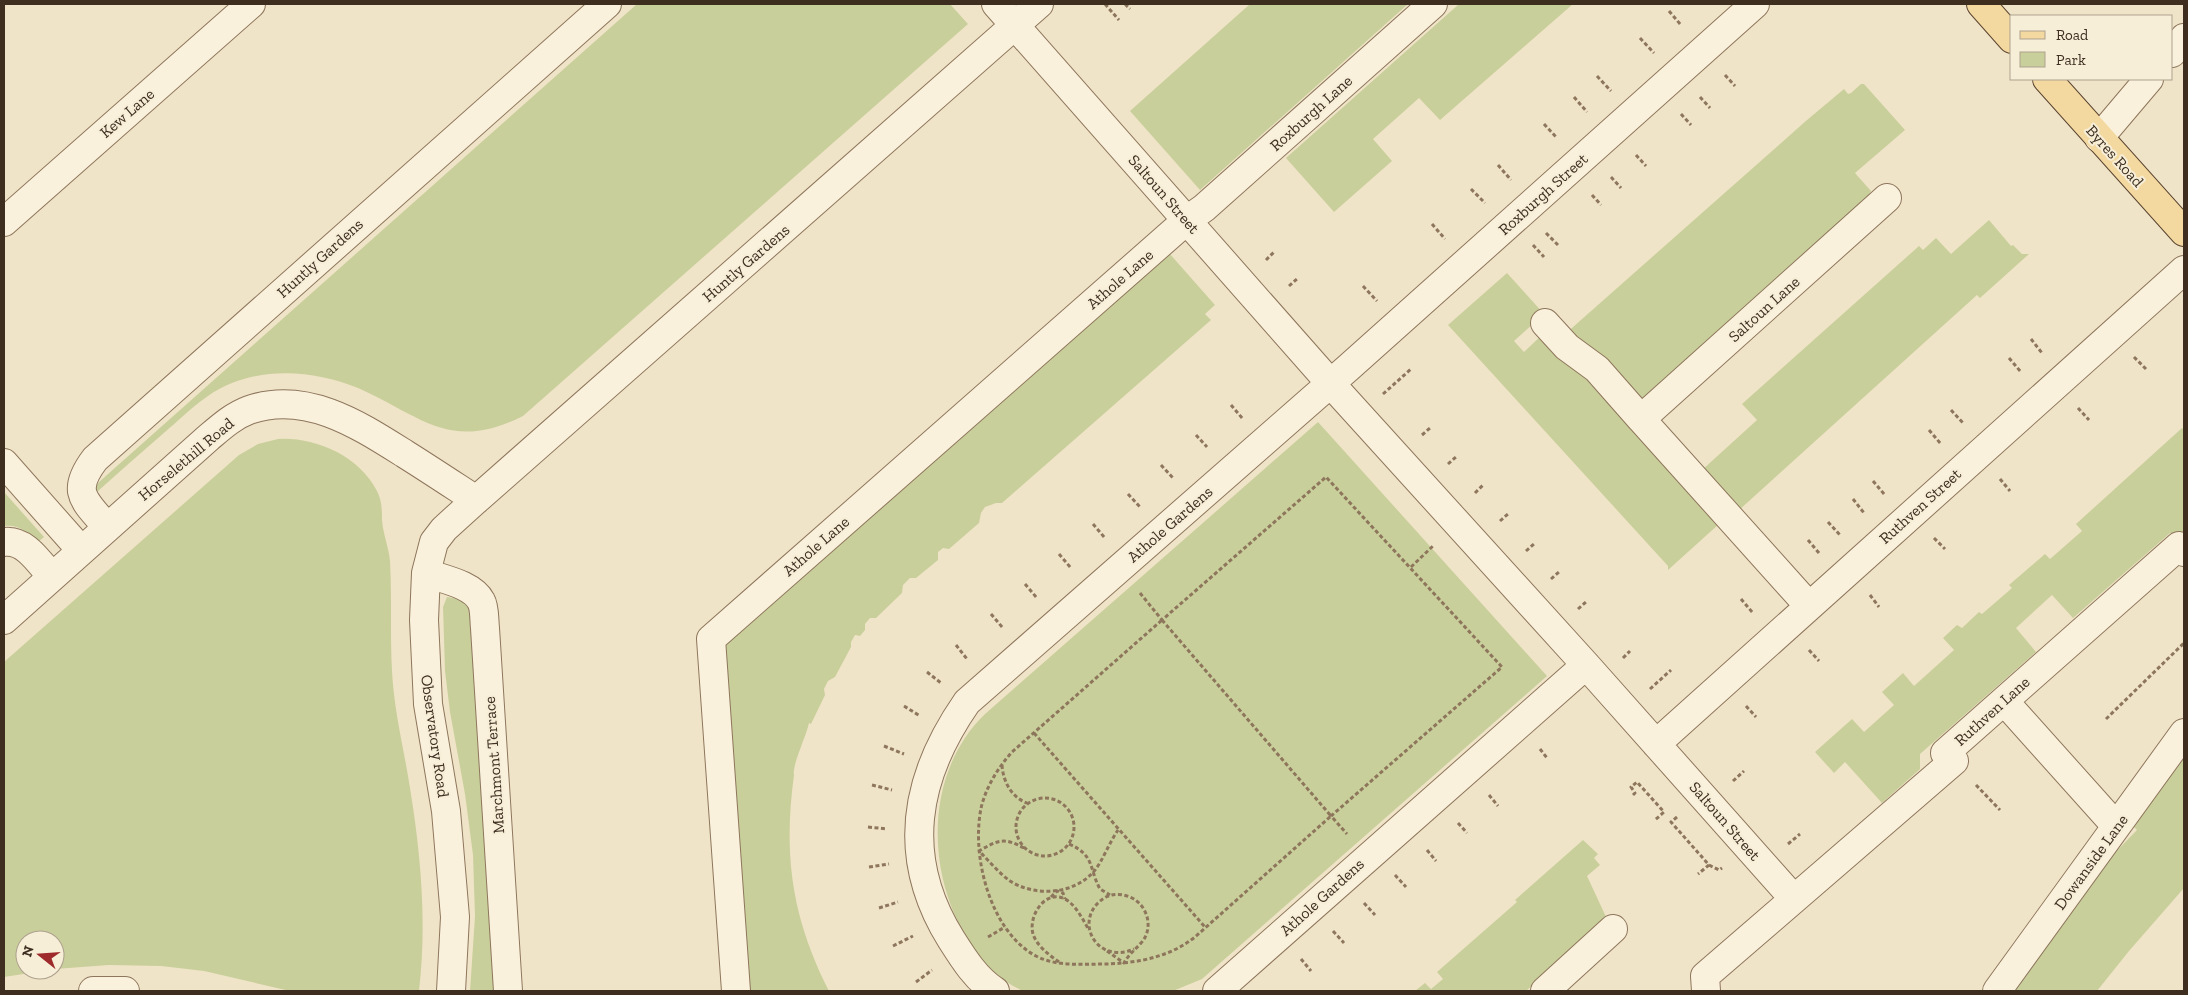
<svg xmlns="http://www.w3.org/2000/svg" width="2188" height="995" viewBox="0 0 2188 995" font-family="'Zilla Slab',serif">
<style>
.green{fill:#c9cf9b}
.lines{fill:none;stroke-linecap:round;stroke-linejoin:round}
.minor-casing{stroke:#8d765c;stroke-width:30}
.major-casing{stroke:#5b4430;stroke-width:30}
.path{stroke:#8d765c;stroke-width:3;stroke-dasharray:4 2.5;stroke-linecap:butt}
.minor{stroke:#faf1dc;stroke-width:28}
.major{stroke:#f3d9a0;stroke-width:28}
.labels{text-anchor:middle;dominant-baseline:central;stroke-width:4;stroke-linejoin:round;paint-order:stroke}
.street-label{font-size:16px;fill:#3d2e20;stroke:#f7eed8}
</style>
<rect width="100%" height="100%" fill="#f0e4c8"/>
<!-- green -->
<path class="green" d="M637,4H950L968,24L523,416C450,453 421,416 358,388C318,372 273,367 232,383C206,393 186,414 165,432C142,452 119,472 97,492L94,489L99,482Z
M1250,4H1408L1200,190L1130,111Z
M1459,4H1573L1440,120L1419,98L1373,139L1392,161L1334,212L1286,158Z
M1861,84H1864L1905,130L1855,173L1871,191L1863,205L1642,403L1564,335L1807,120L1844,89L1848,94L1851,93Z
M1989,220L2011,246L2013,245L2022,254H2029L1980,298L1977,295L1738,511L1702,470L1757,420L1742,404L1919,246L1923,250L1936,238L1951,254Z
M1169,253L1215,305L1205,314L1211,320L1002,503H996L985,507L981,513L979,523L949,549L943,548L938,552V560L916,578H910L903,585L902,593L876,618H870L865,624V630L860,636L855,635L851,642V647L835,677L828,681L824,689L825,695L811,724L809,723C806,737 792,765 794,775C783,856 792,918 829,991H745L723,644Z
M1507,273L1544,314L1514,341L1524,352L1544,333L1719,524L1668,570V566L1448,325Z
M1318,422L1547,676L1202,979L1173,991H1023C992,977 972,951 957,920C926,854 930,767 985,714Z
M2182,428L2184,430V537L2170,533L2073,618L2052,595L2016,628L2036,652L1920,754V769L1882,803L1845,762L1834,773L1815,752L1852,719L1864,732L1894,705L1882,692L1903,673L1914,686L1954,650L1943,638L1957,625L1962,628L1979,612L1982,614L2012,588L2009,585L2045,554L2050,559L2082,531L2076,524Z
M278,439C316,437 359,456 377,491C382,501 382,510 382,520C383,534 389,548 390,561C392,598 390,635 392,671C394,711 404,749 410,788C421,856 427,922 419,991H290L204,971L161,966L109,965L55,969V940H25V970H49L4,977V662L239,455L258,444Z
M4,492L44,537L38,542C28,532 18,524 4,526Z
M447,597L464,600L470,609L499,991H470L475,916L473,855L465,794L450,712L445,671L443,607Z
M2184,752V888L2129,951L2097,991H2006L2103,865L2137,830L2131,824Z
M1583,840L1598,854L1594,858L1600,865L1587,876L1607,919L1526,991H1415L1425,983L1431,989L1443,979L1437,972L1517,902L1515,900Z"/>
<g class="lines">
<!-- minor casing -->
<g class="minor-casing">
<path id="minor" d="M996,4L1331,384L1586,665L1794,899
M2172,53L2184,38
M2099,138L2149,79
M4,222L251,4
M1545,323L1567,347L1597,369L1641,419
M4,463L81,550
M107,527C84,500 70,492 95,459L607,4
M4,542C25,539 39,562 52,577
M426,573C442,579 472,584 481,601C485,608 484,620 485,628L508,991
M1809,606L1641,419L1887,198
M4,620L208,438C221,427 233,416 249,410C306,390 359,425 405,454C429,469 453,485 476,500
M2004,701L2116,826
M1656,744L2184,270
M93,991H125
M451,991L455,917L446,811L428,704L424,620L426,573L434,542L444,529L476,500L1039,4
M736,991L711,639L1187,220L1204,208L1433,4
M995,991C976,979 963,958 951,939C900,857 914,778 967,702L1348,368L1755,4
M1217,991L1586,665
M1545,991L1613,929
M1706,991L1705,976L1954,761L1945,753L2179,546L2184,552
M1997,991L2184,733"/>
</g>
<!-- major casing -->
<g class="major-casing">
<path id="major" d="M1981,4L2012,39
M2047,79L2184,232"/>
</g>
<!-- path -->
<path class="path" d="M1105,4L1119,20
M1125,4L1130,9
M1669,11L1681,25
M1640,38L1654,53
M1725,75L1735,86
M1597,76L1611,91
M1574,97L1587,112
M1700,97L1710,108
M1681,114L1691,125
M1544,124L1557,138
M1636,155L1646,166
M1498,165L1511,180
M1611,177L1621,188
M1471,189L1485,203
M1592,195L1601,205
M1432,224L1445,239
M1546,233L1558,245
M1533,245L1544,257
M1266,260L1274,252
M1289,286L1298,278
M1363,286L1377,301
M2031,339L2042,353
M2134,357L2146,369
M2009,358L2021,372
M1383,394L1411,369
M1231,405L1243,419
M2078,408L2089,420
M1951,410L1964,424
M1929,430L1941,444
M1196,435L1207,447
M1422,435L1430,428
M1448,464L1457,456
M1161,465L1173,478
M2000,479L2010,491
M1873,481L1885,495
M1475,493L1483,485
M1128,494L1140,507
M1853,499L1864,513
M1500,521L1509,513
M1828,522L1840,535
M1093,524L1105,538
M1934,538L1945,549
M1808,540L1819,553
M1526,551L1535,543
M1059,554L1071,568
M1411,567L1434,545
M1551,579L1560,571
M1025,584L1037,598
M1140,593L1162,620L1326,477L1502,667L1331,816L1347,834
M1870,595L1879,607
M1741,599L1753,613
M1578,609L1587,601
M991,614L1003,628
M1162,620L1331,816L1195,937C1170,957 1138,963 1106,964C1083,964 1057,967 1036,956C989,931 970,852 982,804C988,784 998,768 1012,752Z
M956,645L967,659
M1809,650L1819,661
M1623,658L1630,651
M927,672L941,683
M1650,689L1671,670
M904,706L920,716
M1746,706L1756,717
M2106,719L2184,643
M1034,733L1205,927
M884,746L904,754
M1540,749L1547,758
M1002,765C1003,781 1011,797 1027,803
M1733,781L1744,771
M872,785L892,790
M1976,785L2000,810
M1489,795L1498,806
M1633,795L1635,793L1631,787L1637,782L1664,812L1655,820
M1016 827a29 29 0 1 1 58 0a29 29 0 1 1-58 0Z
M1677,817L1671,822L1709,865L1698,874
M1458,823L1467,833
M868,827L887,829
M1069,844C1095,855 1089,869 1100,889L1110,895
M1788,844L1800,834
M1024,848C1004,837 998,840 979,851C989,861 999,873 1010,881C1035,897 1075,895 1095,870C1103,860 1109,843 1118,830
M1427,850L1436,861
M1709,865L1719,870L1722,868
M869,867L889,864
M1395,875L1406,887
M1051,897L1057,891L1063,893L1065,899
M1364,903L1375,915
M879,908L898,902
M1333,931L1344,943
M988,937L1005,927
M893,946L913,936
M1107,951L1124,963C1128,955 1135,950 1141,943C1154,929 1148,906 1132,898C1124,894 1114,893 1106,897C1071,917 1095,966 1134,949
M1301,959L1311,971
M1059,962C1049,955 1037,946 1033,934C1028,916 1045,889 1065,899C1076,905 1083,920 1089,930
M916,982L932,970"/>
<!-- minor -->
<use href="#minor" class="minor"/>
<!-- major -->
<use href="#major" class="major"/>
</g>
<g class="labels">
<!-- street labels -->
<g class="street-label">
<text transform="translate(127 113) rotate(-41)">Kew Lane</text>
<text transform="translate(1311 113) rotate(-42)">Roxburgh Lane</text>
<text transform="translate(2115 156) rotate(48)">Byres Road</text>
<text transform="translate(1164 194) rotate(49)">Saltoun Street</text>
<text transform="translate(1543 194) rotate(-42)">Roxburgh Street</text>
<text transform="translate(320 258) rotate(-42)">Huntly Gardens</text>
<text transform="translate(746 263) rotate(-41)">Huntly Gardens</text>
<text transform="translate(1120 279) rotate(-41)">Athole Lane</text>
<text transform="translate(1764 309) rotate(-42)">Saltoun Lane</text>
<text transform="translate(186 459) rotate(-40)">Horselethill Road</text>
<text transform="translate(1920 506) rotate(-42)">Ruthven Street</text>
<text transform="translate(1170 524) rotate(-41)">Athole Gardens</text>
<text transform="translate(816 546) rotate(-41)">Athole Lane</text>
<text transform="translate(1992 711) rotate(-42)">Ruthven Lane</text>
<text transform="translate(435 736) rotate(82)">Observatory Road</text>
<text transform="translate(494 765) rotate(-94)">Marchmont Terrace</text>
<text transform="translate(1725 821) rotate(49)">Saltoun Street</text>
<text transform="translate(2091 862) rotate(-54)">Dowanside Lane</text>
<text transform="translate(1322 897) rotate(-42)">Athole Gardens</text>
</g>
</g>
<!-- border -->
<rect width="2188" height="995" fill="none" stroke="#3d2e20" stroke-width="10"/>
<!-- legend -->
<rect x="2010" y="15" width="162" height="65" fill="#f7eed8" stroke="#ada18e"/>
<rect x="2020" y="31" width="25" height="8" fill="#f3d9a0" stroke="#ada18e"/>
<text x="2056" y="40" font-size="15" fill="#3d2e20">Road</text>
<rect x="2020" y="52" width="25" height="15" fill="#c9cf9b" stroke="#ada18e"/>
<text x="2056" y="65" font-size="15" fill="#3d2e20">Park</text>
<!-- north arrow -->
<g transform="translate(40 955) rotate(287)"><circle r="24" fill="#f7eed8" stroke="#ada18e"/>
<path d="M0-4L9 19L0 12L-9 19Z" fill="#9e2a2b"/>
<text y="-8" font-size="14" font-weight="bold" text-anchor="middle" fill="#3d2e20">N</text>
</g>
</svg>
